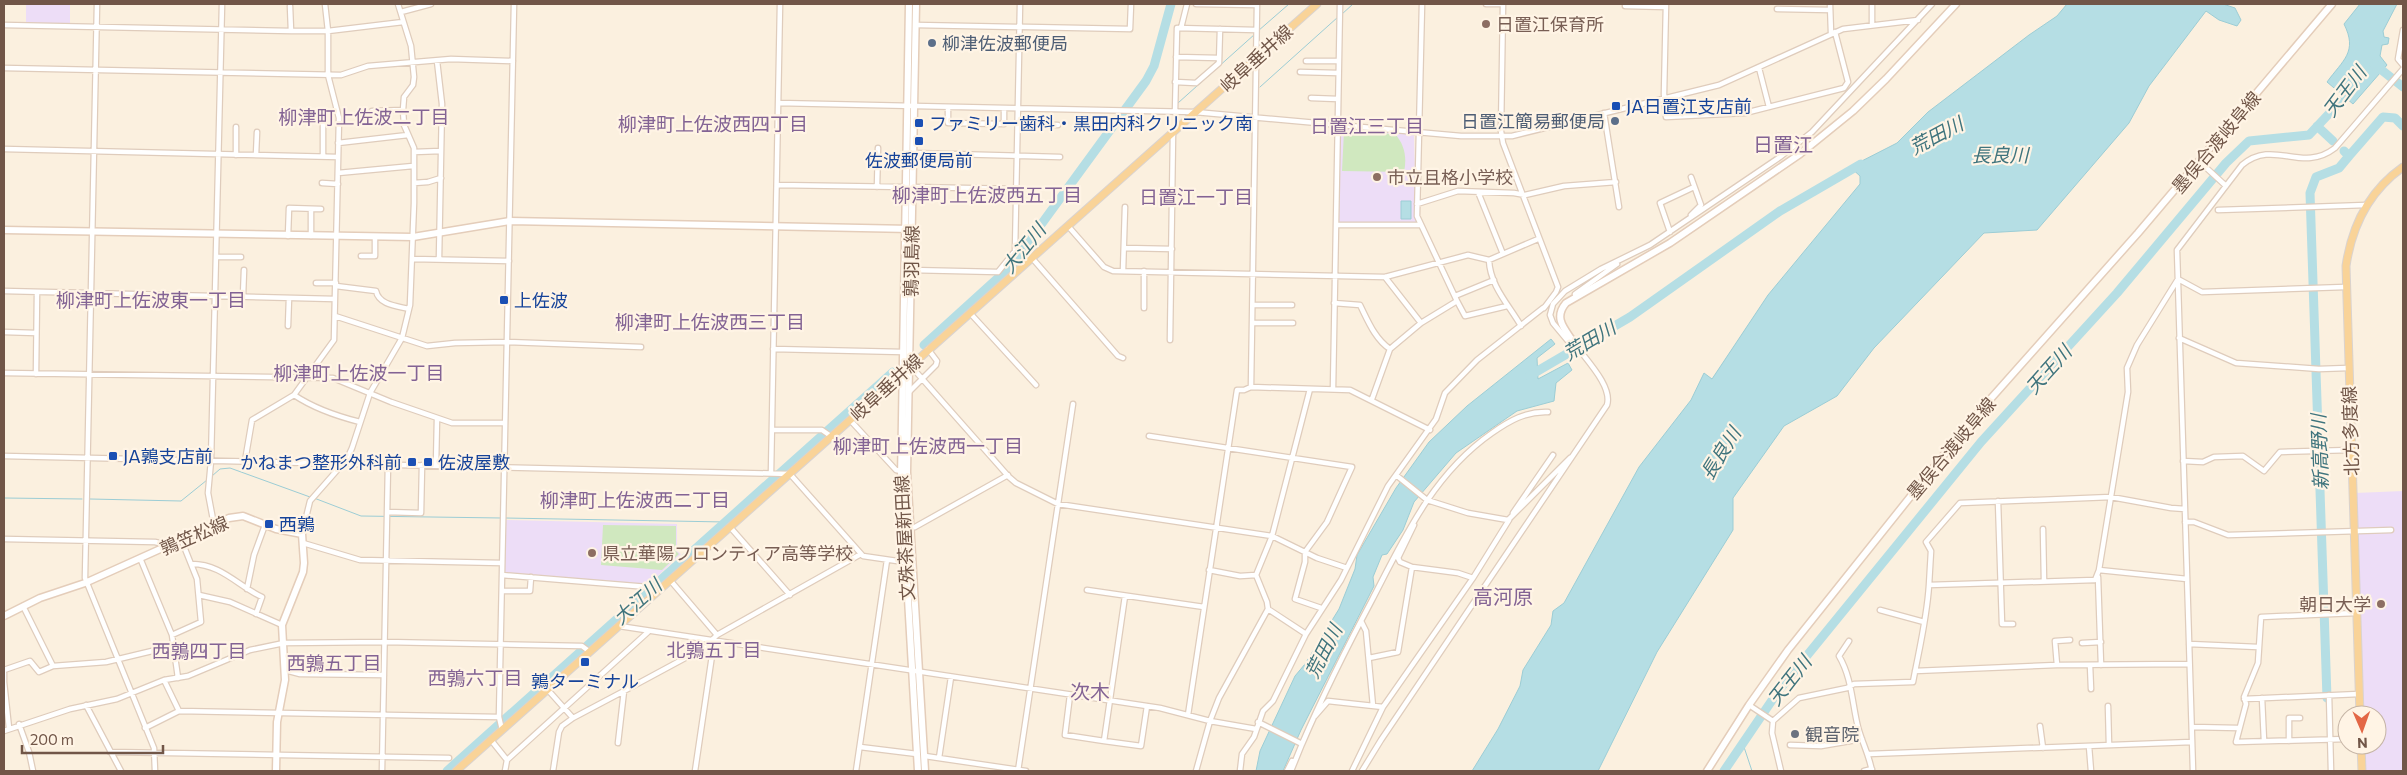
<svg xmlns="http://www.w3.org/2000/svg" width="2407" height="775" viewBox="0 0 2407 775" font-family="Commissioner,'Noto Sans JP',sans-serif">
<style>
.education{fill:#edddf7}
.green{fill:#d0e8bf}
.water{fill:#b5dee4;stroke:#9ccdd5}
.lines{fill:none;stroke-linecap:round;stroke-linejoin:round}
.stream{stroke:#9ccdd5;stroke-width:1}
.river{stroke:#b5dee4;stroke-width:9}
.street-casing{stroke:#dfccbc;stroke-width:7}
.secondary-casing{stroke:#e4cdba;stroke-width:9}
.primary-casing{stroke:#dad3cf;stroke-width:9}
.street{stroke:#fff;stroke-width:4.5}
.secondary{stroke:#fff;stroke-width:6}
.primary{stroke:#f9d398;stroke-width:7}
.education-dot{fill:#8d6e63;stroke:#fff4e5;stroke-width:2}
.service-dot{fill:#5c6f8a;stroke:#fff4e5;stroke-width:2}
.transit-dot{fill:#1a4fb4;stroke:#fff4e5;stroke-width:2}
.worship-dot{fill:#6b7280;stroke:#fff4e5;stroke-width:2}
.labels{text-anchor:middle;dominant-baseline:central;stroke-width:4.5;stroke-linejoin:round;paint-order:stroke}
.education-label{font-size:18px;fill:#785e54;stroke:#fff4e5;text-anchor:start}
.service-label{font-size:18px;fill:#4e5e75;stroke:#fff4e5;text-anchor:start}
.street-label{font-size:18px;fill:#715648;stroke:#fff4e5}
.transit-label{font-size:18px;fill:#164399;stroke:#fff4e5;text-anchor:start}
.worship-label{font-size:18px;fill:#5b616d;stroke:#fff4e5;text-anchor:start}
.water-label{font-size:19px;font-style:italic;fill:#3f747d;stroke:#fff4e5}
.neighbourhood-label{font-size:19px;fill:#836394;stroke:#fff4e5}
.quarter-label{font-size:20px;fill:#836394;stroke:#fff4e5}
</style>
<rect width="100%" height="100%" fill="#fbf0df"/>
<!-- education -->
<path class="education" d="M26,4H70V25L26,23Z
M1342,128L1414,134L1416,223H1337L1339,131Z
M2403,491V771H2364L2363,745H2377V715H2362L2355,493Z
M505,520L677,524V551L681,554L647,586L505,573Z"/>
<!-- green -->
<path class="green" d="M1344,131L1395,134C1405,145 1407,158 1404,172L1342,171Z
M603,525L676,526V551L679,554L662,570L601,565Z"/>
<!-- water -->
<path class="water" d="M2067,4H2223L2235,8L2241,20L2237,26L2219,20L2206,11L2149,86L2129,123L2037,230L1984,233L1874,348L1837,396L1784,426L1733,498V530L1657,652L1598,771H1472L1498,729L1520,686L1523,670L1551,625L1553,611L1564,603L1639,467L1691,400L1704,373L1712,379L1768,295L1860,184V176L1850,167L1897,143L1928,112L2029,35L2057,16Z
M2360,4H2397L2383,31L2384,37L2389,38L2388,44L2382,45L2380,56L2387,65L2353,104L2327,82C2343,60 2358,52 2344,24Z
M1401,201H1411V219H1401Z
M1551,339L1555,344L1537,358L1538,379L1568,363L1572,370L1556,383L1554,401L1517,411L1456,453L1414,502L1403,530L1387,554L1382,555L1373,577L1374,586L1301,730L1283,771H1256L1260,751L1295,676L1305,664L1339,609L1355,569L1357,555L1396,488L1429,442L1467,406Z"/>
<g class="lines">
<!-- stream -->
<path class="stream" d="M1341,15L1353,4
M1258,31L1289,4
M1260,87L1338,17
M1178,103L1255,34
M212,476L220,469L230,468L310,497
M4,498L82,499
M314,498L361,516L501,518
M90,499L181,501L207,480
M505,518L725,522
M1743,744L1752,771"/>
<!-- river -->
<path class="river" d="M2374,64L2403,87
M2317,126L2333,141
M2349,156L2383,117L2395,118L2403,126
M924,345L1010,267L1146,81L1154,66L1171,4
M1529,376L1630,317L1780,211L1861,164
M2327,698L2310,193L2316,177L2339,168L2349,156L2344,151
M447,771L893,372
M1724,771L1779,690L1981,442L2117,293L2226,163L2249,141L2309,135L2341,101L2350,87"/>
<!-- street casing -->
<g class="street-casing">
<path id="street" d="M97,4L85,578L154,748L155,771
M1196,4L1257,5
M1486,4H1503
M1503,4L1501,131L1503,143L1558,287L1556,292L1544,308
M1666,4L1664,94L1666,117L1745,113L1844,88L1848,82L1835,32
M1830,4L1831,33
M290,6L291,31
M1625,6L1666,7
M1777,9L1830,10
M401,12L431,4
M4,25L291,31H328L403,22
M916,25L1130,29L1131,4
M1872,25V4
M1181,28L1187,4
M2403,30L2398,59L2403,65
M1176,57L1219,58
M437,61L442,104L439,259
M1306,61H1339
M4,68L341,75L368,66L451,59L513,61
M1759,68L1769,107
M1300,72L1338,73
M1175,82L1196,83L1219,63L1220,29
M1311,98L1338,99
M778,103L1195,112L1461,136H1512L1719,85L1843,29L1918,20
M948,108V123L1004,124V109
M372,111L403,110
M1175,113L1177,28L1256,30
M1604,113L1619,207
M1018,124L1058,125
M236,127V155
M338,143L408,135
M4,149L338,157
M414,152L441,151
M914,153L1060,157
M256,155L257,132
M323,156V116
M2200,162L2226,186
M338,173L413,166
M1691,177L1701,205L1691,215
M322,183L338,184
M414,183L428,182L441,178
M777,185L906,187
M877,187L878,148
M913,187L1017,189
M1478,192L1503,254
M1417,204L1458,191L1514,193L1525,195L1564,186L1616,182
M2218,210L2366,205
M1336,225H1421
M1068,226L1104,267L1113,271L1385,277L1468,255L1489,260L1538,239
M1670,232L1660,203L1694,187
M288,236L289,208L321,209
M311,236V209
M1124,248L1172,249
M361,256H375V237
M216,257H241
M1032,258L1118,356L1123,358
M412,259L509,261
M1489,260C1490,286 1509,305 1521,326
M911,270L998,272L1015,251L1020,4
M1123,271L1125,207
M1144,271V308
M1385,277L1421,323
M316,283H336
M336,286L376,291C379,305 397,306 409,309
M4,291L335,299
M243,296L244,270
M1455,296L1494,280
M1576,297L1575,294L1617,264
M1457,301L1465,316L1507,306
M1334,303L1360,305C1368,321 1375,339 1390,349
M1253,305H1292
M970,313L1036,385
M335,316L427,346L455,343L507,342L641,347
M1252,323H1293
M288,326L289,298
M4,332L36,333
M2179,338L2236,363L2319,369L2348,368
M1170,340L1173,133
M773,349L903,352
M910,365L1009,477L1016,483L1058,504L1272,536L1317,558L1347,568
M4,373L333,378L391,402L452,423H505
M36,374L37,292
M1251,387L1257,4
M1333,389L1340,4
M909,392L936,365L937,361L928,349
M294,395C315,409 336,416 360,422
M1372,399L1390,349L1421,323L1457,301L1417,216L1422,4
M850,420L896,470L901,471
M772,430H822L832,437
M1149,436L1352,467L1327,522L1305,552V562L1295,599L1321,608
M4,456L790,474L863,556L904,562
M245,461L252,420L294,395L334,340L339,118L328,75V31L325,4
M2183,461L2203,462L2214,457L2243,456L2264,471L2280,452L2351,450
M436,465L437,418
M771,473L780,4
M1396,475L1427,500L1468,513L1508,520L1570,458
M1998,501L2002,624H2013
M387,512L421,513L422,465
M1513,513L1553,455
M2185,522H2194L2228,535L2391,530
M214,525L208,493L211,461L222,4
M730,527L790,595
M910,528L915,527L1008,475
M2043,529L2044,581
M302,534L310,501L347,459L352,448L370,393L402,338L410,305L414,203V148L404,125L403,110L404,97L413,85L414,77L411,46L398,4
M4,539L155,542L168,545
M303,543L360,560L502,563
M140,558L172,635L178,678
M192,564C221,564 238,586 262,597L256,614
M1209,570L1240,576L1256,575
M2099,570L2128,392L2127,368L2137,345L2178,279L2202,292L2345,287
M502,575L648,587L657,592
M2098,577L2101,665
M1473,578L1509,520
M670,580L717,635
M1929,585L1931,551L1926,542L1960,503L2111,497L2171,508L2185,509
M247,589L254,555L265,525
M1087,590L1204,607
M502,591H530L531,577
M199,595L230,602L282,625
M1125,596L1104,741L1141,746L1147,706
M23,606L53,666L106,662L173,646
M1268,609L1306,634
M1880,610L1924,622
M1361,621L1366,631L1373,706
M619,626L1160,708L1210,721L1256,729
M172,635L201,622L197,579L181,539
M711,641L717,635L861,554
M1849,641L1839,656C1852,678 1852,703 1858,727C1862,742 1869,755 1872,771
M2082,643L2101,642
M2189,644L2258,647
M1369,658L1398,652L1412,567
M2057,665L2055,641L2070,640
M2090,665L2091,689
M4,670L30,661L39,672L53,666
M285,670L300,674L384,675
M1915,671L2057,665L2189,664
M4,673V682
M164,680L179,711
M4,682L9,728
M548,690L573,718L562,726L559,732L553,771
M624,691L713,643
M1070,695L1065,735L1104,741
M2329,695L2331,771
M2262,698L2264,741
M2244,699L2359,694
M86,705L121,771
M1749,705L1773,721
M2108,706L2109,745
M1383,707L1473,578L1458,573L1412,567L1400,562L1398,558L1414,525
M1188,715L1237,390H1244L1251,387L1350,390L1430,430
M1315,716L1328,701L1383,707L1352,771
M573,718L624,691L618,743
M1258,722L1302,744L1291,771
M19,724L29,752L33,771
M2040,726L2043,748
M2192,727L2238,728
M145,728L179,711L499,717
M502,730L499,717L514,4
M4,731L70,709L117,699L164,680L188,676L250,650L284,643L385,642L582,646L590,652
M2347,739L2236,742L2246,704L2244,697L2258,663L2261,617L2356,613
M491,740L507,760L648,632
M2289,741V718H2300
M1302,744C1323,695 1347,647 1372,600C1404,538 1433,474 1492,433C1509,421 1526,411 1548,412
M1790,745L1821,746L1862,739
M2089,746L2091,771
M860,747L917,754
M110,752L449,758
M1869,754L2192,742
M925,756L1026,771
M939,758L951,677
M382,771L388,464
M505,771L507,760
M695,771L714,642
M856,771L887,560
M1018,771L1073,404
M1196,771L1210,721L1219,698L1268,609L1267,602L1256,575L1272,536L1310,389
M1240,771L1242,754L1254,737L1263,711L1273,701L1306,634L1341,580L1388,486L1436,419L1445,393L1477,360L1543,308
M1287,771L1292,761
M1362,771L1381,740L1607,405C1613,385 1583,357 1572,340L1568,341L1553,323L1550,315L1553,304L1565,291L1601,269L1650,245L1780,157L1812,132L1932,4
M1781,771L1772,733L1773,721L1799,698L1847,688L1854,684L1913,682C1919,650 1927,618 1929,585L2095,580L2099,570L2187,579
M1864,771L1872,769
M2193,771L2177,250L2242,165C2275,138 2301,174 2335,148L2403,69"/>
</g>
<!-- secondary casing -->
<g class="secondary-casing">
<path id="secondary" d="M909,4L901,478L918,771
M916,4L907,472L925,771
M4,230L413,237L510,221L911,229
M1572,340C1563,327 1554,317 1566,303L1670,243L1800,154L1853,111L1886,79L1956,4
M4,616L40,598L85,583L229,518L243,516L276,529L302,534L304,563L303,572L282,625L285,680L277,722L276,771
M1707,771L1749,705L1788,650L1970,422L2138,233L2332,4"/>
</g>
<!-- primary casing -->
<g class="primary-casing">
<path id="primary" d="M2360,715L2346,266C2352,225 2369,191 2403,167
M2361,745L2362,771
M456,771L1317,4"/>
</g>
<!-- street -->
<use href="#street" class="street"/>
<!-- secondary -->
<use href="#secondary" class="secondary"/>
<!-- primary -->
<use href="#primary" class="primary"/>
</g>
<!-- markers -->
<g class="education-dot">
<circle cx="1486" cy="24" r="5"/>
<circle cx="1377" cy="177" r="5"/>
<circle cx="592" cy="553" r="5"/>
<circle cx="2381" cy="604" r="5"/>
</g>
<g class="service-dot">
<circle cx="932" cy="43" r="5"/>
<circle cx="1615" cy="121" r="5"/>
</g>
<g class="transit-dot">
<rect x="1611" y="101" width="10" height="10" rx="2.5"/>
<rect x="914" y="118" width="10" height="10" rx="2.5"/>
<rect x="914" y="136" width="10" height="10" rx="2.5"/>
<rect x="499" y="295" width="10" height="10" rx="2.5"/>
<rect x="108" y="451" width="10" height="10" rx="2.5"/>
<rect x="407" y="457" width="10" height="10" rx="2.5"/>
<rect x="423" y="457" width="10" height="10" rx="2.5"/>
<rect x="264" y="519" width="10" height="10" rx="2.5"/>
<rect x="580" y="657" width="10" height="10" rx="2.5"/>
</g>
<circle class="worship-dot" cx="1795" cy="734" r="5"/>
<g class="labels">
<!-- education labels -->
<g class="education-label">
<text x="1496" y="24">日置江保育所</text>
<text x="1387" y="177">市立且格小学校</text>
<text x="602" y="553">県立華陽フロンティア高等学校</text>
<text x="2371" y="604" text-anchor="end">朝日大学</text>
</g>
<!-- service labels -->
<g class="service-label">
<text x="942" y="43">柳津佐波郵便局</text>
<text x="1605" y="121" text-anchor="end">日置江簡易郵便局</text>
</g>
<!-- street labels -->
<g class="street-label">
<text transform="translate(1256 58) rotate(-42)">岐阜垂井線</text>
<text transform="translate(2216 142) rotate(-50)">墨俣合渡岐阜線</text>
<text transform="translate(911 261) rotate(-89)">鶉羽島線</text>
<text transform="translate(886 387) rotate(-42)">岐阜垂井線</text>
<text transform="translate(2350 431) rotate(-92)">北方多度線</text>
<text transform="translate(1951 448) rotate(-50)">墨俣合渡岐阜線</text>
<text transform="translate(194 535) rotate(-23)">鶉笠松線</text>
<text transform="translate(904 538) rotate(-93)">文殊茶屋新田線</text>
</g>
<!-- transit labels -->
<g class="transit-label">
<text x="1626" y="106">JA日置江支店前</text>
<text x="929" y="123">ファミリー歯科・黒田内科クリニック南</text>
<text x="919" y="160" text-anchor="middle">佐波郵便局前</text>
<text x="514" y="300">上佐波</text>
<text x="123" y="456">JA鶉支店前</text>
<text x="402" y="462" text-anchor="end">かねまつ整形外科前</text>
<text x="438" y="462">佐波屋敷</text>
<text x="279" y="524">西鶉</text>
<text x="585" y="681" text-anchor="middle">鶉ターミナル</text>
</g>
<!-- worship labels -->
<g class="worship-label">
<text x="1805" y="734">観音院</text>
</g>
<!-- water labels -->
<g class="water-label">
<text transform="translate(2344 91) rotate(-53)">天王川</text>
<text transform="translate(1936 135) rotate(-28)">荒田川</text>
<text x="2000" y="154">長良川</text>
<text transform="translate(1023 248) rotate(-51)">大江川</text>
<text transform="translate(1589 340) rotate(-31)">荒田川</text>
<text transform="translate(2048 369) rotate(-48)">天王川</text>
<text transform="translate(2319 452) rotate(-92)">新高野川</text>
<text transform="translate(1720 453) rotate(-58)">長良川</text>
<text transform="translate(637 601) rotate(-42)">大江川</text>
<text transform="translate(1323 651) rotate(-63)">荒田川</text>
<text transform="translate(1789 680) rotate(-52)">天王川</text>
</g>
<!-- neighbourhood labels -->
<g class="neighbourhood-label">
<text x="364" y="116">柳津町上佐波二丁目</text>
<text x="713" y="123">柳津町上佐波西四丁目</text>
<text x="1367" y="125">日置江三丁目</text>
<text x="987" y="194">柳津町上佐波西五丁目</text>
<text x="1196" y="196">日置江一丁目</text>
<text x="151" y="299">柳津町上佐波東一丁目</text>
<text x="710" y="321">柳津町上佐波西三丁目</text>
<text x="359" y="372">柳津町上佐波一丁目</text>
<text x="928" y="445">柳津町上佐波西一丁目</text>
<text x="635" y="499">柳津町上佐波西二丁目</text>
<text x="714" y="649">北鶉五丁目</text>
<text x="199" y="650">西鶉四丁目</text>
<text x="334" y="662">西鶉五丁目</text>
<text x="475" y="677">西鶉六丁目</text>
</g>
<!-- quarter labels -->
<g class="quarter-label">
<text x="1783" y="144">日置江</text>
<text x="1503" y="596">高河原</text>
<text x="1090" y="691">次木</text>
</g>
</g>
<!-- border -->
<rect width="2407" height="775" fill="none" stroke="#715648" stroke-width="10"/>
<!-- north arrow -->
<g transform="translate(2362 730) rotate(178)"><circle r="24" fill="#fff4e5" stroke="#c6b5a6"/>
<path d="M0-4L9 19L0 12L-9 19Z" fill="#e36746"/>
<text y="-8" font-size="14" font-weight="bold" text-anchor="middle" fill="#715648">N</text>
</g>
<!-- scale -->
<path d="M22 745v8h141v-8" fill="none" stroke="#715648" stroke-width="2.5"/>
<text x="30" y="745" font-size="15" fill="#715648" stroke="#fff4e5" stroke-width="4" paint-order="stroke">200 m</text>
</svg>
